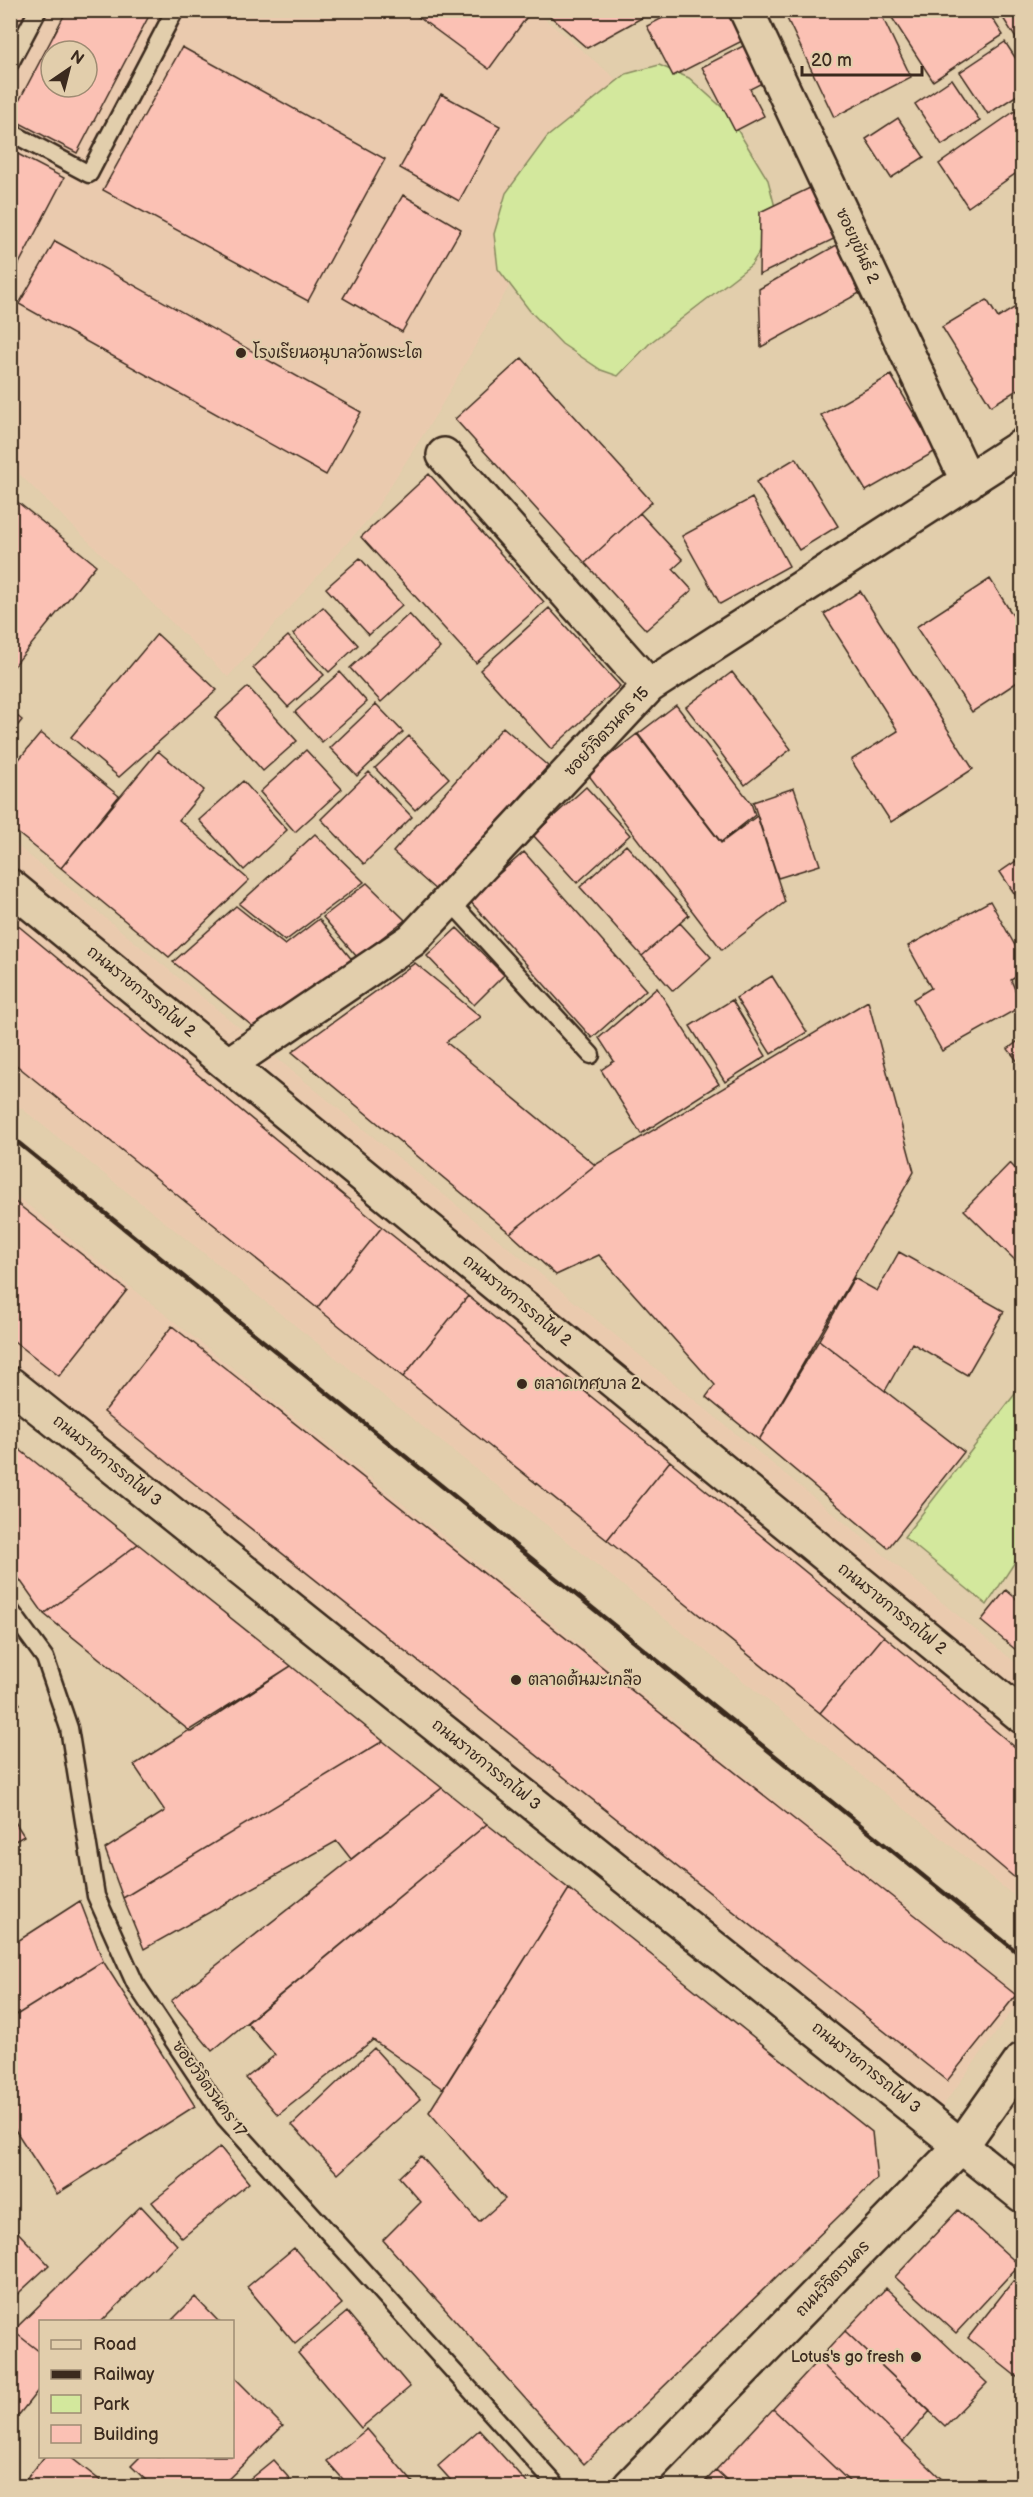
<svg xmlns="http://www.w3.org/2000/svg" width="1033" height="2497" viewBox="0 0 1033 2497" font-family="'Balsamiq Sans','Playpen Sans Thai',sans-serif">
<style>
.built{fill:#eacaae;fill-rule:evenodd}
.green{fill:#d3e89d;stroke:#87895e;stroke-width:1.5}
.building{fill:#fbc1b4;stroke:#3b2a1e;stroke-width:1.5;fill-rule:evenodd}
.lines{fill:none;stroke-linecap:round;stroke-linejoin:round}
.lane-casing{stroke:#3b2a1e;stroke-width:21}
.street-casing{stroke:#3b2a1e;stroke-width:38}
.secondary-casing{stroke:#3b2a1e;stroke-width:38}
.lane{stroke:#e2ceac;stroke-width:16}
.street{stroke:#e2ceac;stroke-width:33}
.secondary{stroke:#e2ceac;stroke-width:33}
.rail{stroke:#3b2a1e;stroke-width:4.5}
.poi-dot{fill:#3b2a1e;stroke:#e2ceac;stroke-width:2}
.labels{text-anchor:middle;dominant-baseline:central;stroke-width:4.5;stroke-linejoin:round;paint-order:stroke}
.street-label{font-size:16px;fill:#3b2a1e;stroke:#e2ceac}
.poi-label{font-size:16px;fill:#3b2a1e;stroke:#e2ceac;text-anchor:start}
</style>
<rect width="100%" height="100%" fill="#e2ceac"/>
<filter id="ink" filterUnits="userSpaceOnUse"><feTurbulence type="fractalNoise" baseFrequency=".0167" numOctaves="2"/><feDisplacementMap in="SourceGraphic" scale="12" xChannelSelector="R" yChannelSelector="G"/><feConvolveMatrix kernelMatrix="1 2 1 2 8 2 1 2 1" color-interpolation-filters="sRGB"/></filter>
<g filter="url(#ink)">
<!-- built -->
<path class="built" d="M10,11H535L623,85L437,413L371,516L228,677L11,466ZM51,51H87V87H51Z
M10,840L1022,1668V1902L11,1100Z
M10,1191L1022,1997L942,2107L11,1362Z"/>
<!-- green -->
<path class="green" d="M659,65L689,78L726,111L768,180L776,211L765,243L751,265L650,343L618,376L601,370L562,344L530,311L498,269L494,234L506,193L547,137L626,74Z
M1022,1385V1551L987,1605L904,1537Z"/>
<!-- building -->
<path class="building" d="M67,10H152L77,153L10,118ZM51,51H87V87H51Z
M409,10H524L529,14L489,69Z
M543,10H656L587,48Z
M678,10H736L750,37L673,76L647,26Z
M783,10H879L911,77L834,117Z
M887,10H987L1003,35L933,81Z
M998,10H1022V48Z
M1005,42L1022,68V92L988,114L960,72Z
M747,44L766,81L750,89L764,116L735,131L702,67Z
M182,47L385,159L308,301L103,190Z
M952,79L980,121L942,145L915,104Z
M441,94L500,126L459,201L400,168Z
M1015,111L1022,121V169L968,207L939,164Z
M898,118L924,157L891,178L866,139Z
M10,150L64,178L10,281Z
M814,186L840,236L759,275L760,212Z
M403,195L461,229L402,332L343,298Z
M55,241L361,412L326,475L19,304Z
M842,242L865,290L761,347L759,289Z
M987,300L998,318L1022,303V387L991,406L942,327Z
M522,358L652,502L585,563L455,419Z
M891,375L936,451L866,491L821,415Z
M796,458L838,526L799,550L756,482Z
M429,474L544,602L476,663L361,537Z
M10,496L96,565L10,671Z
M752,498L789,566L720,604L682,536Z
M640,513L683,560L673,569L692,590L646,630L585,563Z
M360,558L402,605L369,635L326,588Z
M990,579L1022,630V679L972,712L916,627Z
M860,591L973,769L891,822L851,760L898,731L824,614Z
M323,607L358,645L329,672L293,634Z
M549,608L620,686L551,749L480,670Z
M409,614L440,648L381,702L350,668Z
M157,634L217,690L119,777L71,737Z
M288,636L324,675L288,707L253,668Z
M340,672L367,702L322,742L295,712Z
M732,672L791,749L745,785L686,707Z
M248,687L297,741L263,771L215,717Z
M376,704L403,732L357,776L330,748Z
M676,705L751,803L755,815L721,842L638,734Z
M10,710L22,720L10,735Z
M503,727L548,766L437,891L393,852Z
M41,733L119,796L61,868L10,827V770Z
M637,734L721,843L757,816L785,902L722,950L587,773Z
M409,736L449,778L415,810L375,768Z
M306,750L342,789L295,832L260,792Z
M158,751L204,790L179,820L249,880L169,957L61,868Z
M369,772L412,817L364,864L321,819Z
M243,781L287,830L244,870L199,820Z
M586,787L630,835L577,883L533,835Z
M794,788L820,865L778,878L753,802Z
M315,834L364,882L285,941L239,904Z
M626,845L689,915L642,956L580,887Z
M524,852L646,990L592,1038L469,900Z
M1022,857V905L1000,872Z
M367,883L405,920L357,957L323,917Z
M990,901L1022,958V973L1011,980L1022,1006L942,1051L913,999L931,988L908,946Z
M236,906L285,945L319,919L353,961L261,1033L173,962Z
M10,919L382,1227L317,1308L10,1060Z
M680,923L711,957L673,991L642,956Z
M457,928L504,975L474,1005L427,956Z
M415,963L481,1017L446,1042L595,1165L510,1233L292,1052Z
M772,976L807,1032L771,1054L736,998Z
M657,988L719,1084L641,1134L601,1070L614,1061L599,1038Z
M732,1000L766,1056L725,1082L690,1026Z
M868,1001L914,1172L759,1440L706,1397L715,1385L599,1255L556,1275L510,1233L595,1165Z
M1022,1038V1067L1008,1049Z
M1010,1163L1022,1176V1267L964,1210Z
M10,1198L127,1290L59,1376L10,1338Z
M382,1227L468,1296L403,1377L317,1308Z
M899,1252L1004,1311L967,1375L912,1343L885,1391L819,1340L854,1278L877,1291Z
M468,1296L670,1461L607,1540L403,1377Z
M172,1326L1016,1995L947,2081L104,1412Z
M819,1340L964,1452L888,1548L759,1440Z
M10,1442L138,1544L44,1614L10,1566Z
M670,1461L884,1636L820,1713L607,1540Z
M138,1544L291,1666L191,1732L44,1614Z
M1006,1590L1019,1601L1022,1597V1655L981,1621Z
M884,1636L1022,1753V1884L820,1713Z
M291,1666L383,1741L123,1898L105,1849L165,1811L134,1765Z
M10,1692L20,1704L10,1712Z
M383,1741L442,1788L351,1859L337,1841L144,1949L123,1898Z
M442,1788L487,1824L212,2051L171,2001Z
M10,1814L24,1836L10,1844Z
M487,1824L569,1889L443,2089L373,2040L278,2115L246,2078L275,2055L247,2023Z
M569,1889L872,2132L877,2179L584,2464L383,2240L421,2202L399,2177L421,2156L479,2222L505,2199L429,2112Z
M80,1901L103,1961L10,2019V1946Z
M103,1961L195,2106L57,2194L10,2122V2019Z
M374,2048L420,2099L338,2174L292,2125Z
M220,2147L249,2183L182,2238L152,2202Z
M141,2206L177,2245L101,2322H40V2352L13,2331Z
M958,2210L1019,2265L956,2333L895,2277Z
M10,2224L49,2265L10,2301Z
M294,2248L342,2304L295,2344L247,2287Z
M1013,2281L1022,2288V2381L968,2338Z
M886,2288L987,2383L945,2426L845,2331Z
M195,2297L219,2322H170Z
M347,2312L410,2387L361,2428L298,2353Z
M13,2331L40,2352V2388L10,2426V2334Z
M845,2331L930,2411L903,2442L818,2360Z
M818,2360L903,2442L949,2486H854L773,2409Z
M232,2375L283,2426L221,2486H152L131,2466L141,2456H232Z
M773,2409L854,2486H733L716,2470Z
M367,2429L416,2486H349L327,2461Z
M479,2430L530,2486H456L438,2466Z
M45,2456H69L107,2486H21Z
M273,2460L296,2486H241Z
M716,2470L733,2486H701Z"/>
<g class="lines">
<!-- lane casing -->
<g class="lane-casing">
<path id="lane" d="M10,63L38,10
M10,132L89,174L175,10
M450,901L591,1055
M10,1610L45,1658L69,1728L96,1896L135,1983L225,2118L557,2486"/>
</g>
<!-- street casing -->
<g class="street-casing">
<path id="street" d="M746,10L968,482
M444,455L649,686
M10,886L1022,1716
M229,1064L412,940L649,686L1022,446
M10,1384L1022,2195"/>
</g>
<!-- secondary casing -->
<g class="secondary-casing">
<path id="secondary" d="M630,2486L962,2145L1022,2060"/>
</g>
<!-- lane -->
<use href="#lane" class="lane"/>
<!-- street -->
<use href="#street" class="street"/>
<!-- secondary -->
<use href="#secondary" class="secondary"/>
<!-- rail -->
<path class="rail" d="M10,1136L1022,1956"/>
</g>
</g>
<!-- markers -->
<g class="poi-dot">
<circle cx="241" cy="353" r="6"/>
<circle cx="522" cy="1384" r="6"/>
<circle cx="516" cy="1680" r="6"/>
<circle cx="916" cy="2357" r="6"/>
</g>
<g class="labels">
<!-- street labels -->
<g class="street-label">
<text transform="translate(857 246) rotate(65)">ซอยขุขันธ์ 2</text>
<text transform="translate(607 732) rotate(-47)">ซอยวิจิตรนคร 15</text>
<text transform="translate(141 992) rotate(39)">ถนนราชการรถไฟ 2</text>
<text transform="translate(517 1301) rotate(39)">ถนนราชการรถไฟ 2</text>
<text transform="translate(107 1461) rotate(39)">ถนนราชการรถไฟ 3</text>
<text transform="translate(892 1609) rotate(39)">ถนนราชการรถไฟ 2</text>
<text transform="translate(486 1765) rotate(39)">ถนนราชการรถไฟ 3</text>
<text transform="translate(866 2068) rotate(39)">ถนนราชการรถไฟ 3</text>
<text transform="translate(209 2089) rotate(54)">ซอยวิจิตรนคร 17</text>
<text transform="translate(833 2279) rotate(-46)">ถนนวิจิตรนคร</text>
</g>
<!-- poi labels -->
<g class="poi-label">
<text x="253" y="353">โรงเรียนอนุบาลวัดพระโต</text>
<text x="534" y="1384">ตลาดเทศบาล 2</text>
<text x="528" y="1680">ตลาดต้นมะเกลือ</text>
<text x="904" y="2357" text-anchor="end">Lotus's go fresh</text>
</g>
</g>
<!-- margin -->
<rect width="1033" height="2497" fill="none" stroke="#e2ceac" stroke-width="36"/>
<rect x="18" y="18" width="997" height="2461" fill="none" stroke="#3b2a1e" stroke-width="2" filter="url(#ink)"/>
<!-- legend -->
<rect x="39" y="2320" width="195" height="138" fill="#e2ceac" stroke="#9f8c73" stroke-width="1.5"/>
<rect x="51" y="2340" width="30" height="9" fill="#e2ceac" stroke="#9f8c73" stroke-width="1.5"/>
<text x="93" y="2350" font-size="18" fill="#3b2a1e">Road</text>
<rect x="51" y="2370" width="30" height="9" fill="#3b2a1e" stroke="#9f8c73" stroke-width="1.5"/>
<text x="93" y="2380" font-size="18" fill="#3b2a1e">Railway</text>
<rect x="51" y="2395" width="30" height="18" fill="#d3e89d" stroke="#9f8c73" stroke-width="1.5"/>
<text x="93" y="2410" font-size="18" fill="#3b2a1e">Park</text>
<rect x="51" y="2425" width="30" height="18" fill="#fbc1b4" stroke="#9f8c73" stroke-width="1.5"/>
<text x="93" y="2440" font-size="18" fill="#3b2a1e">Building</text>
<!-- north arrow -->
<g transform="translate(69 69) rotate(35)"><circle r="28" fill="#e2ceac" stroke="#9f8c73" stroke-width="1.5"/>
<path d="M0-4.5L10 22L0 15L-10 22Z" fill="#3b2a1e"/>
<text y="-9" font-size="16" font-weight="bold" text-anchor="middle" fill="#3b2a1e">N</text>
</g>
<!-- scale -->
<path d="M802 66v9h120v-9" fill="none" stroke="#3b2a1e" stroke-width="3"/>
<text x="811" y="66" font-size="18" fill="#3b2a1e" stroke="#e2ceac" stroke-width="4.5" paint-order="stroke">20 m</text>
</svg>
